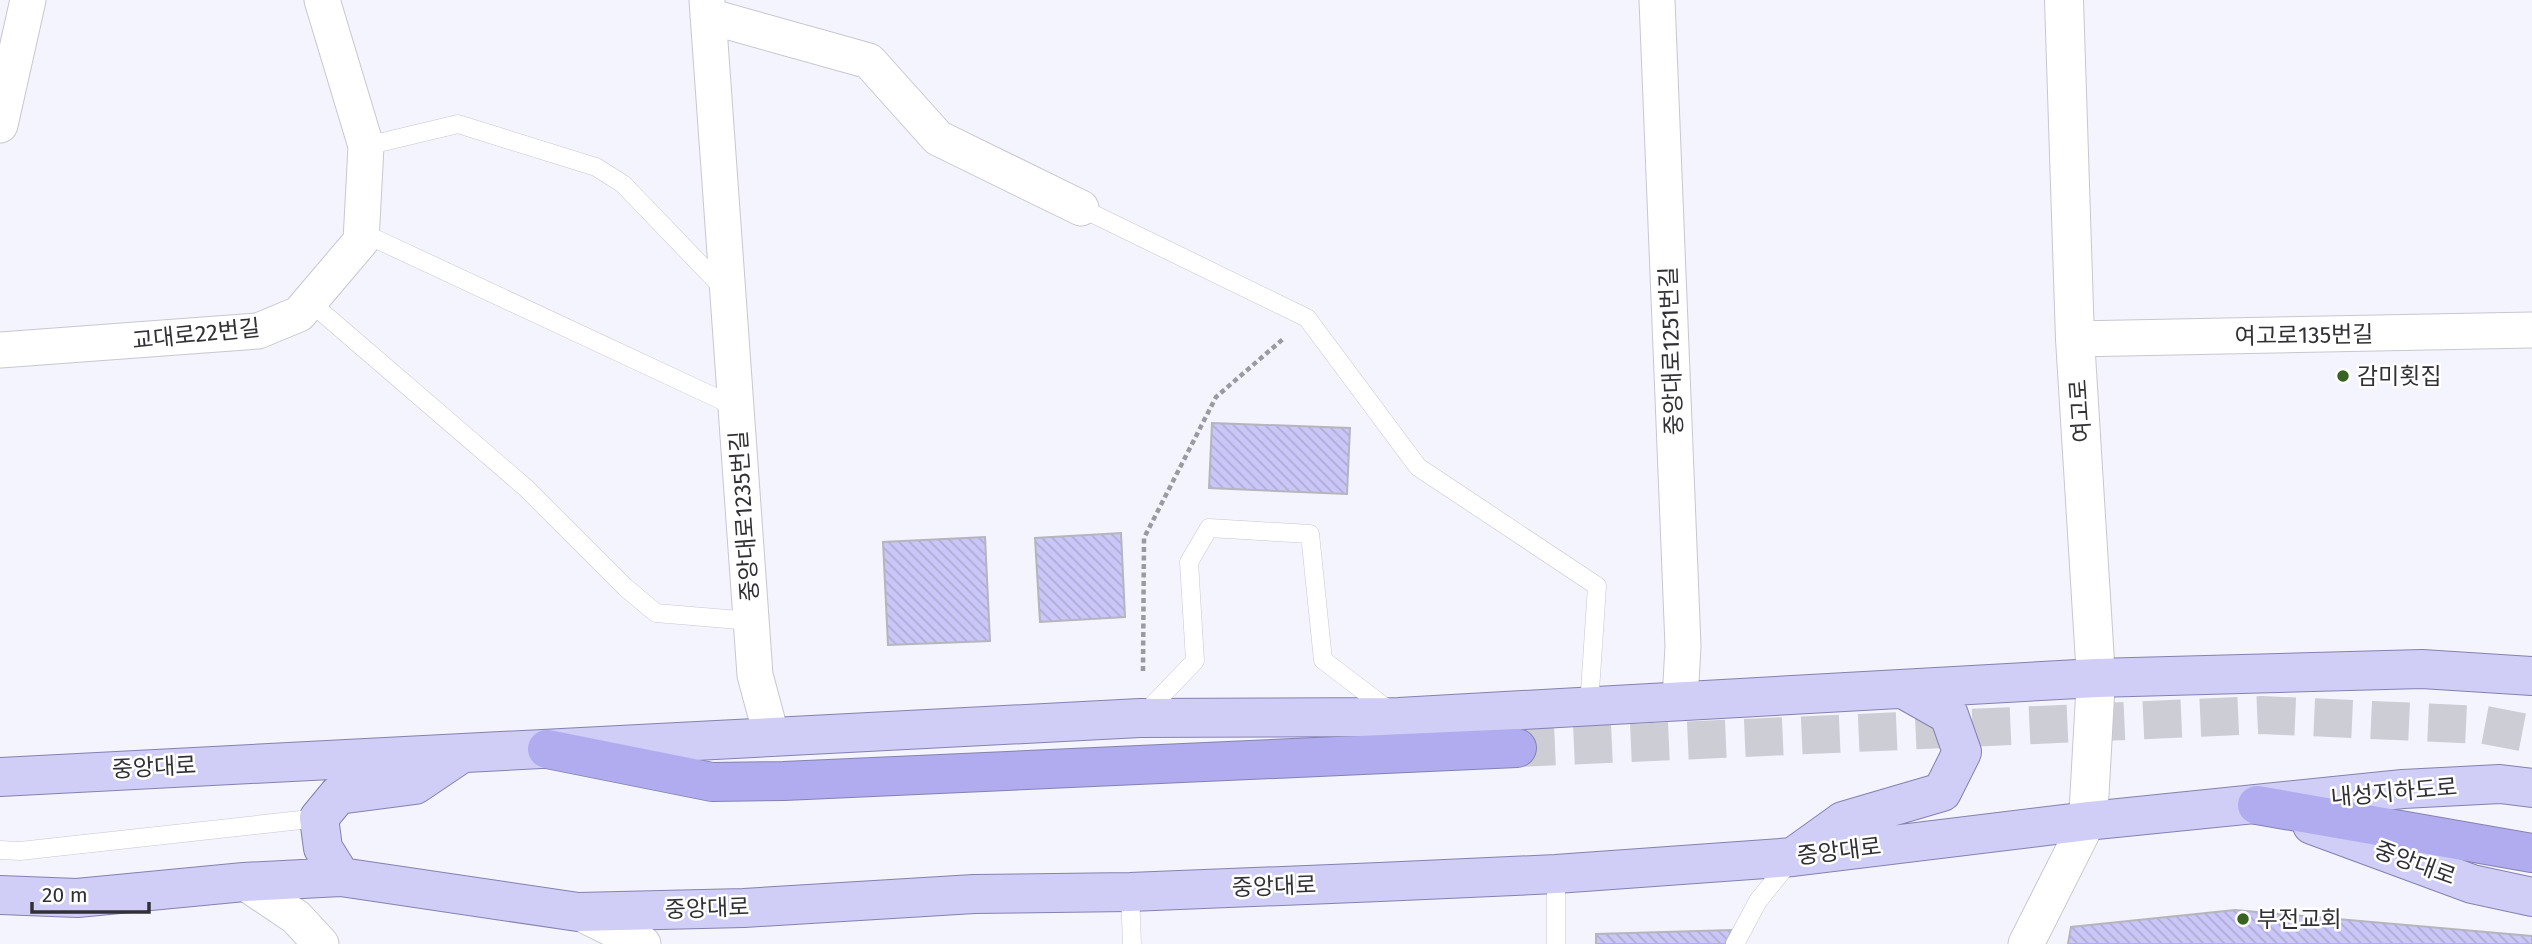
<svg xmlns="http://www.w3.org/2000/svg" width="2532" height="944" viewBox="0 0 2532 944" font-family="'Fira Sans','Noto Sans KR',sans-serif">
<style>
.building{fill:url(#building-back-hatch);stroke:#b5b5be;stroke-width:2}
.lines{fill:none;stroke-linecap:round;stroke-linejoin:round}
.highway-tunnel{stroke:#cdcdd6;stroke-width:38;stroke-dasharray:38 19;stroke-linecap:butt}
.lane-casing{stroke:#c7c7d0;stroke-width:19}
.street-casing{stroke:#c7c7d0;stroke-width:37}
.secondary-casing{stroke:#c7c7d0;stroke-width:40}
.primary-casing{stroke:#8481af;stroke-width:40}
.highway-casing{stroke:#8481af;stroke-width:40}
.path{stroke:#9a9aa1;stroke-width:4.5;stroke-dasharray:5 3.5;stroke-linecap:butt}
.lane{stroke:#fff;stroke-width:18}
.street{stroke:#fff;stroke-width:35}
.secondary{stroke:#fff;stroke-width:38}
.primary{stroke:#d0cdf6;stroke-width:38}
.highway{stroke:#b1acf0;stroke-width:38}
.poi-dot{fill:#376423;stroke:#fff;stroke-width:2.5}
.labels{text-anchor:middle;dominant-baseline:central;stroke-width:5;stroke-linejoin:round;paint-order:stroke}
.street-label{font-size:23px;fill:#313135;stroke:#fff}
.poi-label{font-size:23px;fill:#313135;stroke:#fff;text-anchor:start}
</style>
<defs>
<pattern id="building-back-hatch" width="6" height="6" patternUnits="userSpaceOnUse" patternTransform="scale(1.75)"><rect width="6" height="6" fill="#cac7f8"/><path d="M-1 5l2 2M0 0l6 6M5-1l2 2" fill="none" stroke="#aeabd5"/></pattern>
</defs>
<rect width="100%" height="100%" fill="#f4f4fe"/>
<!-- building -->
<path class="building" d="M1212,423L1350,428L1347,494L1209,488Z
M1121,533L1125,617L1040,622L1035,538Z
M985,537L990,641L888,645L883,542Z
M2235,910L2532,936V944H2068L2071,927Z
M1732,930L1725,944H1596V934Z"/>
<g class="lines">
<!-- highway-tunnel -->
<path class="highway-tunnel" d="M1517,748L2262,715L2485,725L2532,734"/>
<!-- lane casing -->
<g class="lane-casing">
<path id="lane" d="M366,146L458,124L596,167L623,184L725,290
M1081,208L1307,318L1418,467L1597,586L1589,706
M361,232L736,407
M310,302L526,488L625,587L656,613L751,621
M1144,714L1195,661L1189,562L1209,528L1310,534L1323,660L1390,711
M0,850L20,851L319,818
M1130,892L1132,944
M1556,944V874
M1735,944L1758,901L1791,860"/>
</g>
<!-- street casing -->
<g class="street-casing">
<path id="street" d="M707,0L755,675L772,738
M1657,0L1683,646L1680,701
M708,16L869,61L938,138L1081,208
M0,125L28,0
M2075,339L2532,330
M0,350L258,331L299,314L361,241L366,146L322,0
M244,882L296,917L321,944
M578,912L643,944
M2026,944L2088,821"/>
</g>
<!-- secondary casing -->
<g class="secondary-casing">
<path id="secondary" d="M2064,0L2075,339L2096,678L2088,821"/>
</g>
<!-- primary casing -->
<g class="primary-casing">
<path id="primary" d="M0,777L1140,718L1399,717L2096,678L2422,669L2532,676
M2312,825L2472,884L2532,897
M1797,854L1843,821L1942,792L1962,752L1949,715L1903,689
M341,877L323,848L319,818L338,795L415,785L461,754
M0,895L77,898L244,882L341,877L578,912L744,908L974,894L1130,892L1380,882L1556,874L1793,857L2088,821L2403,789L2500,784L2532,788"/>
</g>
<!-- highway casing -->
<g class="highway-casing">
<path id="highway" d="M547,749L712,782L784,781L1517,748
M2257,805L2532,853"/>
</g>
<!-- path -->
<path class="path" d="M1143,671L1144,538L1216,397L1283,339"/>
<!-- lane -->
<use href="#lane" class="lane"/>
<!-- street -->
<use href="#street" class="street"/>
<!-- secondary -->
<use href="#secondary" class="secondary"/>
<!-- primary -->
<use href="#primary" class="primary"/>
<!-- highway -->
<use href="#highway" class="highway"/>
</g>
<!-- markers -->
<g class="poi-dot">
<circle cx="2343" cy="376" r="7"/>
<circle cx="2243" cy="919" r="7"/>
</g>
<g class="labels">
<!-- street labels -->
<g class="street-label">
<text transform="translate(196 334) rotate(-6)">교대로22번길</text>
<text transform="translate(2304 335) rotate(-1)">여고로135번길</text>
<text transform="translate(1671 351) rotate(-92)">중앙대로1251번길</text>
<text transform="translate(2080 411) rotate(-94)">여고로</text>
<text transform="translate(744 516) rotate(-94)">중앙대로1235번길</text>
<text transform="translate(154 767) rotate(-3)">중앙대로</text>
<text transform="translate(2394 792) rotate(-5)">내성지하도로</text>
<text transform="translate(1839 851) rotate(-7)">중앙대로</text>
<text transform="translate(2415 863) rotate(20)">중앙대로</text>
<text transform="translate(1274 886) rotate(-2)">중앙대로</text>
<text transform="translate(707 908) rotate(-2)">중앙대로</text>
</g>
<!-- poi labels -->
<g class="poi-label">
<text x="2357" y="376">감미횟집</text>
<text x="2257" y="919">부전교회</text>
</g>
</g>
<!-- scale -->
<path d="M32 902v10h117v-10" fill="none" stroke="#313135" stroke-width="3.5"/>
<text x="42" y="902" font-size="21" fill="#313135" stroke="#ffffff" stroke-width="5" paint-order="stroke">20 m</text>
</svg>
